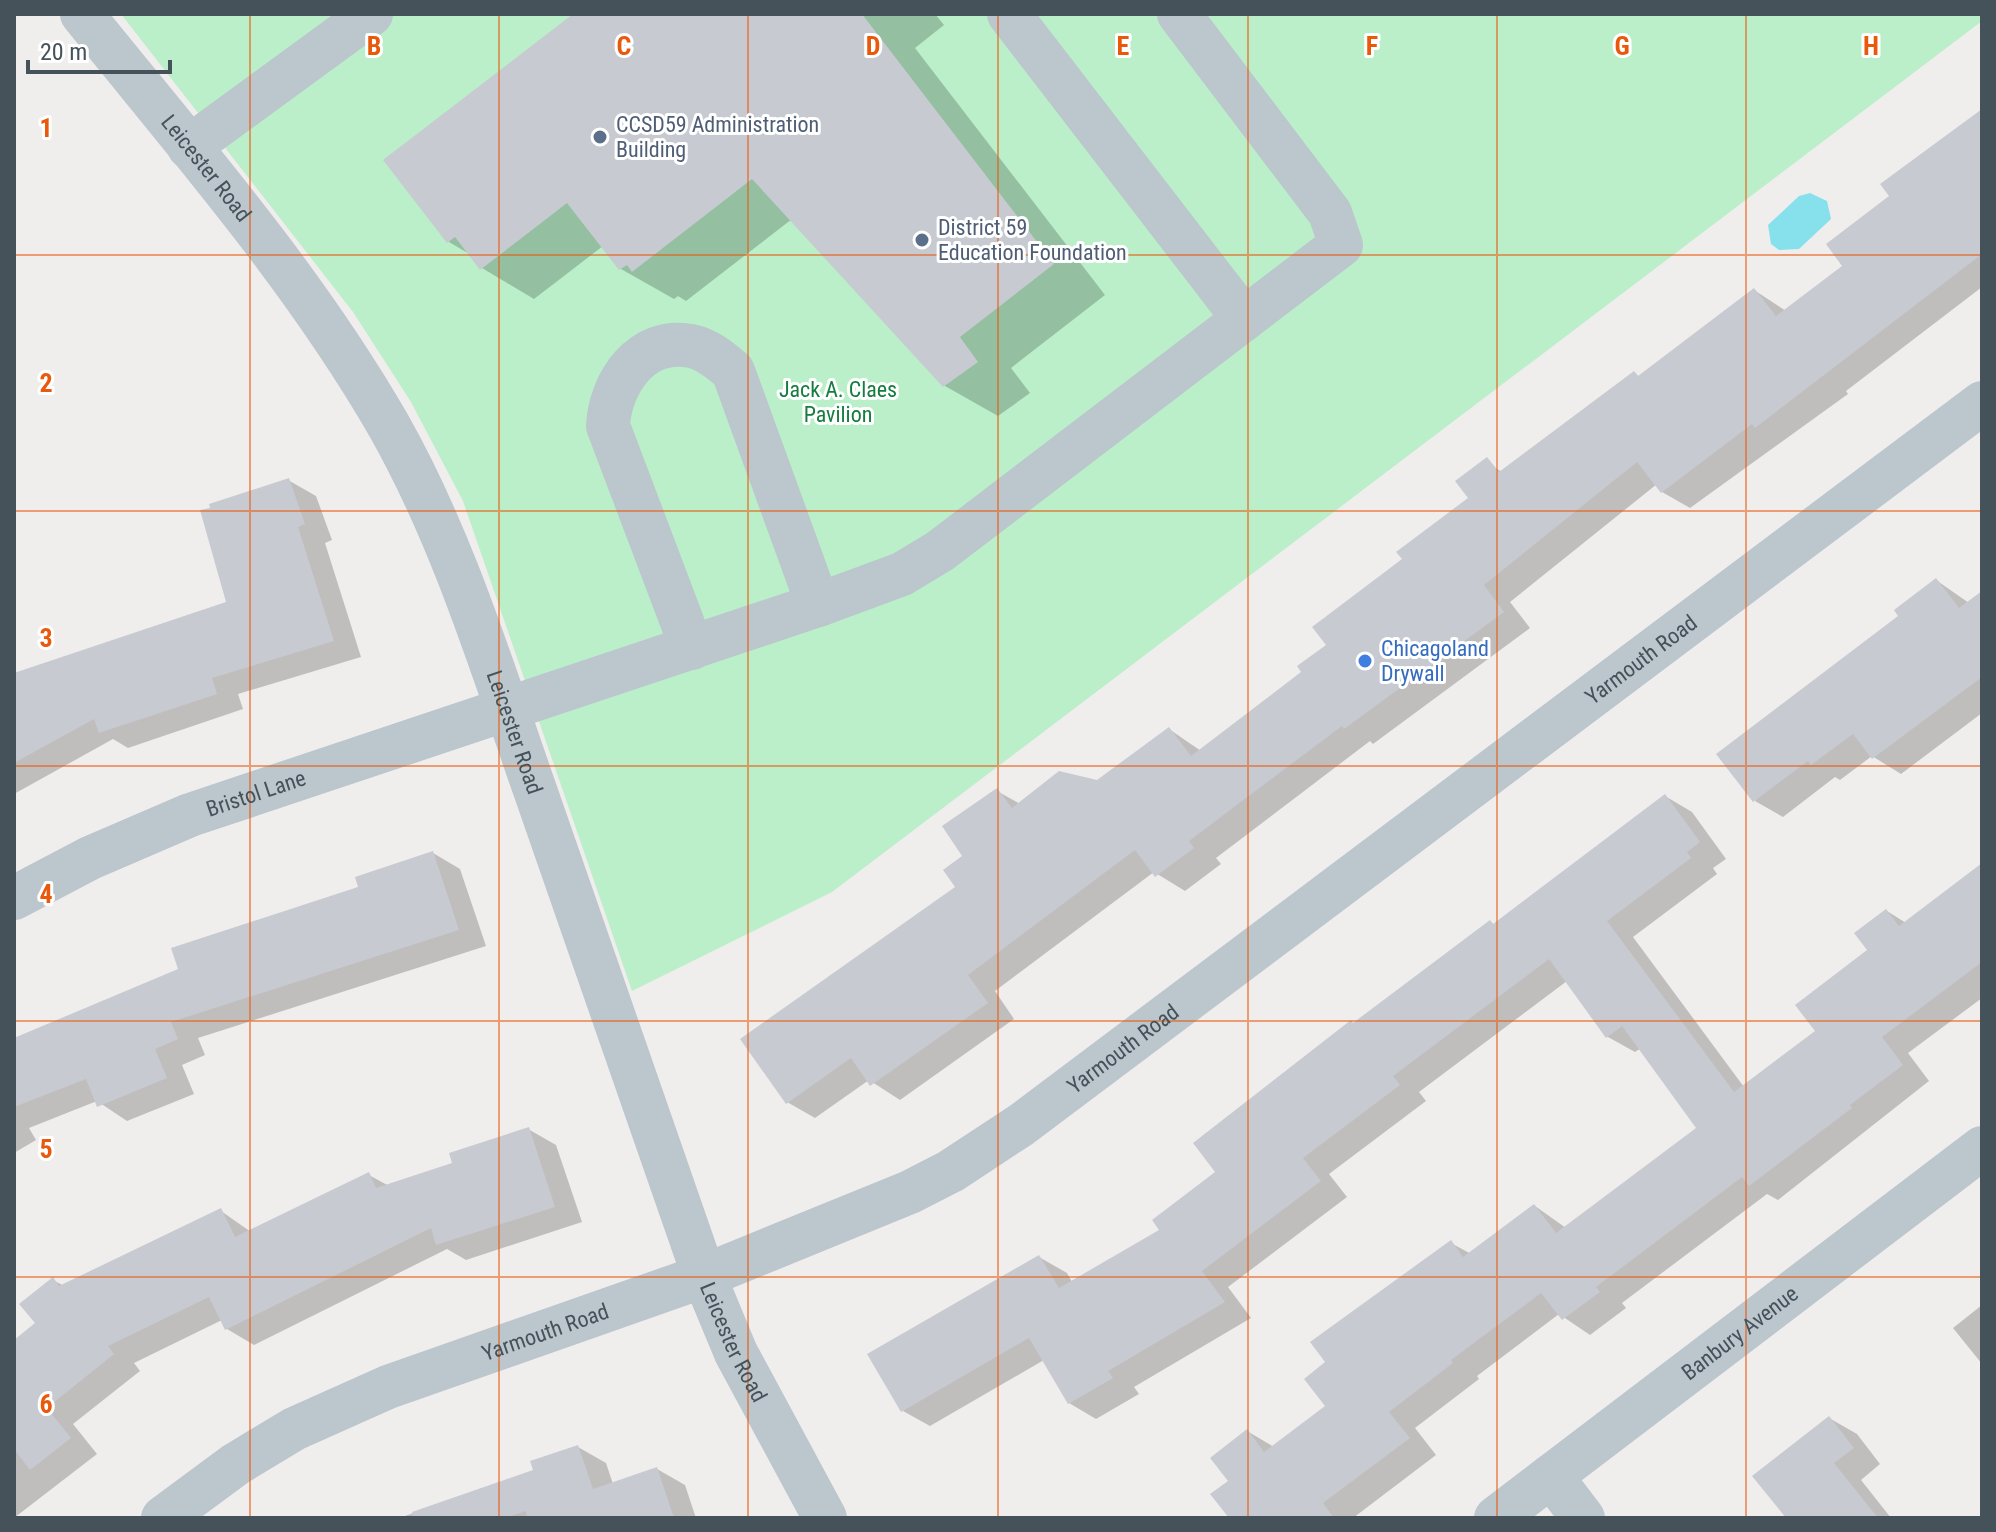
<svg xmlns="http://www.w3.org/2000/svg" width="1996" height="1532" viewBox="0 0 1996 1532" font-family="'Roboto Condensed',sans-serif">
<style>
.green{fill:#baefc9}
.water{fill:#86e1ec}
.shadow{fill:#0003}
.building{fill:#c7cad0}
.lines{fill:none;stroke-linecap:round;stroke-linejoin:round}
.minor{stroke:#bbc6cd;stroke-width:44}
.grid{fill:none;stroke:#e8590c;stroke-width:2;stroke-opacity:0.55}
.service-dot{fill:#5c6f8a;stroke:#fff;stroke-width:3}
.shop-dot{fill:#3f7fe0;stroke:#fff;stroke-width:3}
.labels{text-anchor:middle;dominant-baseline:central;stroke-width:6;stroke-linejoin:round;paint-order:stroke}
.service-label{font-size:22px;fill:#4e5e75;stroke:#fff;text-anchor:start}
.street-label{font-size:22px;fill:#45525a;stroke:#fff}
.park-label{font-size:22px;fill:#167c3f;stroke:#fff}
.shop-label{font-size:22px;fill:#366cbe;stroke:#fff;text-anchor:start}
.grid-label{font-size:26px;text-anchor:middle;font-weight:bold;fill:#e8590c;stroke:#fff;stroke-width:6;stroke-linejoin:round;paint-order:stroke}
</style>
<rect width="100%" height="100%" fill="#f0eded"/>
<!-- green -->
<path class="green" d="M121,14H1982V21L832,892L632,991L463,501L411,402L353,312Z"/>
<!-- water -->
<path class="water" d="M1810,193L1827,201L1831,219L1799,249L1779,250L1771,244L1768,225L1799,196Z"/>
<!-- shadow -->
<path class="shadow" d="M576,14H935L944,25L915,48L1105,295L1011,368L1030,393L998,416L945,386L792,219L686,301L678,296L674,299L621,269L603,246L534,299L482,268L471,255L449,242L386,161Z
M1982,111V287L1846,391L1848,394L1690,508L1662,492L1657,484L1510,602L1530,628L1373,744L1370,741L1216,858L1221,864L1185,891L1154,872L995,991L1014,1019L900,1100L869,1080L815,1118L787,1102L958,887L965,857L997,791L1020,804L1098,782L1169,729L1201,751L1304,672L1405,559L1471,498L1492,466L1502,472L1634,373L1640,377L1754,290L1786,311L1845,266L1892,196Z
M288,480L316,496L332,540L325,543L361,657L238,694L243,709L128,748L113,739L14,794V677L229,603Z
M1936,580L1969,603L1982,593V713L1901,774L1872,756L1840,780L1835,777L1783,817L1755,801L1901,617Z
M1665,796L1692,812L1726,859L1713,868L1717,874L1633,937L1744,1087L1818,1032L1870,951L1887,911L1906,923L1982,866V998L1908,1053L1929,1081L1778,1200L1767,1194L1622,1303L1626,1308L1590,1335L1559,1314L1477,1376L1479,1379L1415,1428L1436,1455L1353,1518H1231L1230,1481L1247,1431L1274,1447L1327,1406L1328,1363L1451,1243L1471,1254L1535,1206L1566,1228L1699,1129L1641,1048L1635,1052L1608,1037L1567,981L1419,1092L1426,1101L1329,1174L1347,1197L1228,1287L1251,1318L1134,1387L1139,1394L1096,1419L1069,1403L1044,1360L930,1426L903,1411L1039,1257L1067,1273L1072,1282L1162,1231L1354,1025L1490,922L1495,925Z
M433,853L460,869L486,946L198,1038L205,1055L182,1065L194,1094L127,1121L97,1101L29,1128L36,1140L14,1153V1042L181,970Z
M528,1129L556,1145L582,1222L466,1260L447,1249L254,1345L227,1329L222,1320L134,1363L140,1371L73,1424L97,1454L14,1518V1342L38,1323L53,1280L64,1286L221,1211L251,1232L369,1175L389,1186L454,1165Z
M1982,1305V1364L1953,1328Z
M1829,1418L1857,1434L1880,1464L1861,1480L1891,1518H1788Z
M578,1447L606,1463L613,1484L657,1469L685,1485L696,1518H399L535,1472Z"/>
<!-- building -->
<path class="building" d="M573,14H862L1054,264L960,337L978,362L943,387L752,179L632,272L627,265L619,270L567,203L480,270L455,237L447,243L383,160Z
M1982,109V254L1755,428L1752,424L1661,493L1637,462L1484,585L1504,612L1344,729L1342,726L1189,841L1194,848L1155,877L1135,850L968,975L988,1003L951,1029L870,1086L851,1058L786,1104L740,1039L955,887L943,870L962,856L942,826L997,788L1012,808L1059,771L1097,780L1169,727L1191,756L1301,672L1297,666L1326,645L1312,627L1402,559L1396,552L1468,498L1455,481L1487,457L1499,472L1634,371L1638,376L1754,288L1776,316L1842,266L1826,244L1889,196L1880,184Z
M289,478L305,524L298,527L334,641L212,678L217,694L99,733L94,719L14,763V673L226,602L200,510L210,508L209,504Z
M1936,578L1959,608L1982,591V677L1872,759L1853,734L1811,765L1808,761L1753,802L1716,754L1898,616L1894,610Z
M1665,794L1700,842L1687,852L1691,858L1607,921L1734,1092L1815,1031L1795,1005L1867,950L1854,933L1886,909L1899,926L1982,863V962L1882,1037L1903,1065L1850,1105L1852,1108L1749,1186L1742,1177L1596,1287L1600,1292L1562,1320L1541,1293L1451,1360L1453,1363L1389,1412L1410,1438L1323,1503L1334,1518H1229L1210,1494L1228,1481L1210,1458L1247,1429L1264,1452L1325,1406L1304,1379L1325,1362L1310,1342L1451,1240L1463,1257L1534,1204L1556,1233L1696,1128L1622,1026L1606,1038L1549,959L1393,1076L1400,1085L1303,1158L1321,1181L1202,1271L1225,1302L1108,1371L1113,1378L1068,1404L1029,1338L901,1412L867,1354L1039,1255L1059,1288L1159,1230L1152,1220L1215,1172L1193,1143L1351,1020L1353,1023L1490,920L1493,924Z
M433,851L459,930L171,1022L178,1039L155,1049L167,1078L97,1107L86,1079L14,1107V1038L178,969L171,948L358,887L355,877Z
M529,1127L555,1207L436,1245L431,1228L225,1330L209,1297L108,1346L114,1354L47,1408L71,1438L30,1470L14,1449V1340L35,1323L19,1304L53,1277L59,1286L221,1208L235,1237L369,1172L376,1188L452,1163L449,1153Z
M1829,1416L1854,1448L1834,1463L1878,1518H1786L1752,1476Z
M578,1445L593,1489L657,1467L674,1518H527L526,1511L505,1518H413L412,1512L533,1470L530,1461Z"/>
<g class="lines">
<!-- minor -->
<g class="minor">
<path id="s1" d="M82,14C189,147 304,278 389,426C453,539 492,668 535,790C591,952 648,1114 704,1276L736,1353L825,1518"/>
<path d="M1009,14L1244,319"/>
<path d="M189,147L371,14"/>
<path d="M692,648L608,426C610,384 641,336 691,346C707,349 721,361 733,371L818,605"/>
<path id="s2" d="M14,898L90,858L190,815L818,605L902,574L940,551L1341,245L1330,213L1179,14"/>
<path d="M1551,1476L1583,1518"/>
<path id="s3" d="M163,1518L236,1464L294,1429L388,1387L704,1276L910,1192L951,1171L1021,1125L1982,403"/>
<path id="s4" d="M1496,1518L1982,1148"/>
</g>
</g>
<!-- grid -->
<path class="grid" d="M250,14V1518M499,14V1518M748,14V1518M998,14V1518M1248,14V1518M1497,14V1518M1746,14V1518M14,255H1982M14,511H1982M14,766H1982M14,1021H1982M14,1277H1982"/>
<!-- markers -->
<g class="service-dot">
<circle cx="600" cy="137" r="8"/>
<circle cx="922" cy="240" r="8"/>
</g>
<circle class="shop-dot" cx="1365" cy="661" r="8"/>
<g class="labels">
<!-- service labels -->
<g class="service-label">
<text x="616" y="124">CCSD59 Administration<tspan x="616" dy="25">Building</tspan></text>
<text x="938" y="227">District 59<tspan x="938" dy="25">Education Foundation</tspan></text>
</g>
<!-- street labels -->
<g class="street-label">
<text stroke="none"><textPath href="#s1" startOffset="198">Leicester Road</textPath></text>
<text stroke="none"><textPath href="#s3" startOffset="1724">Yarmouth Road</textPath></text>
<text stroke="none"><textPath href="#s1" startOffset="846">Leicester Road</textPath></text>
<text stroke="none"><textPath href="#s2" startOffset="264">Bristol Lane</textPath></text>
<text stroke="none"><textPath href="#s3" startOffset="1076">Yarmouth Road</textPath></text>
<text stroke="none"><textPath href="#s3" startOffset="428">Yarmouth Road</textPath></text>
<text stroke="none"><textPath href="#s4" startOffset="306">Banbury Avenue</textPath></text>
<text stroke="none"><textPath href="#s1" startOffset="1494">Leicester Road</textPath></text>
</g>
<!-- park labels -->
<g class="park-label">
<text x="838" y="389">Jack A. Claes<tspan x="838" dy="25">Pavilion</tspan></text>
</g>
<!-- shop labels -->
<g class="shop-label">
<text x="1381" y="648">Chicagoland<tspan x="1381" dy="25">Drywall</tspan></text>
</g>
</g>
<g class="grid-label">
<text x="374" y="55">B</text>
<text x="624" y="55">C</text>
<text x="873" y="55">D</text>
<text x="1123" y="55">E</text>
<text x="1372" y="55">F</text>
<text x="1622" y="55">G</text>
<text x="1871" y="55">H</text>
<text x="46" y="137">1</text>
<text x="46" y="392">2</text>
<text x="46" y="647">3</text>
<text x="46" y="903">4</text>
<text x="46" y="1158">5</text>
<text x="46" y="1413">6</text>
</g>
<!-- border -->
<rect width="1996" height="1532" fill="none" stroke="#45525a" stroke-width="32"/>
<!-- scale -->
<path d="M28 60v12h142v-12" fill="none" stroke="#45525a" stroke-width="4"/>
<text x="40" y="60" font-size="24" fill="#45525a" stroke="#ffffff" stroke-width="6" paint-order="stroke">20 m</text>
</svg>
